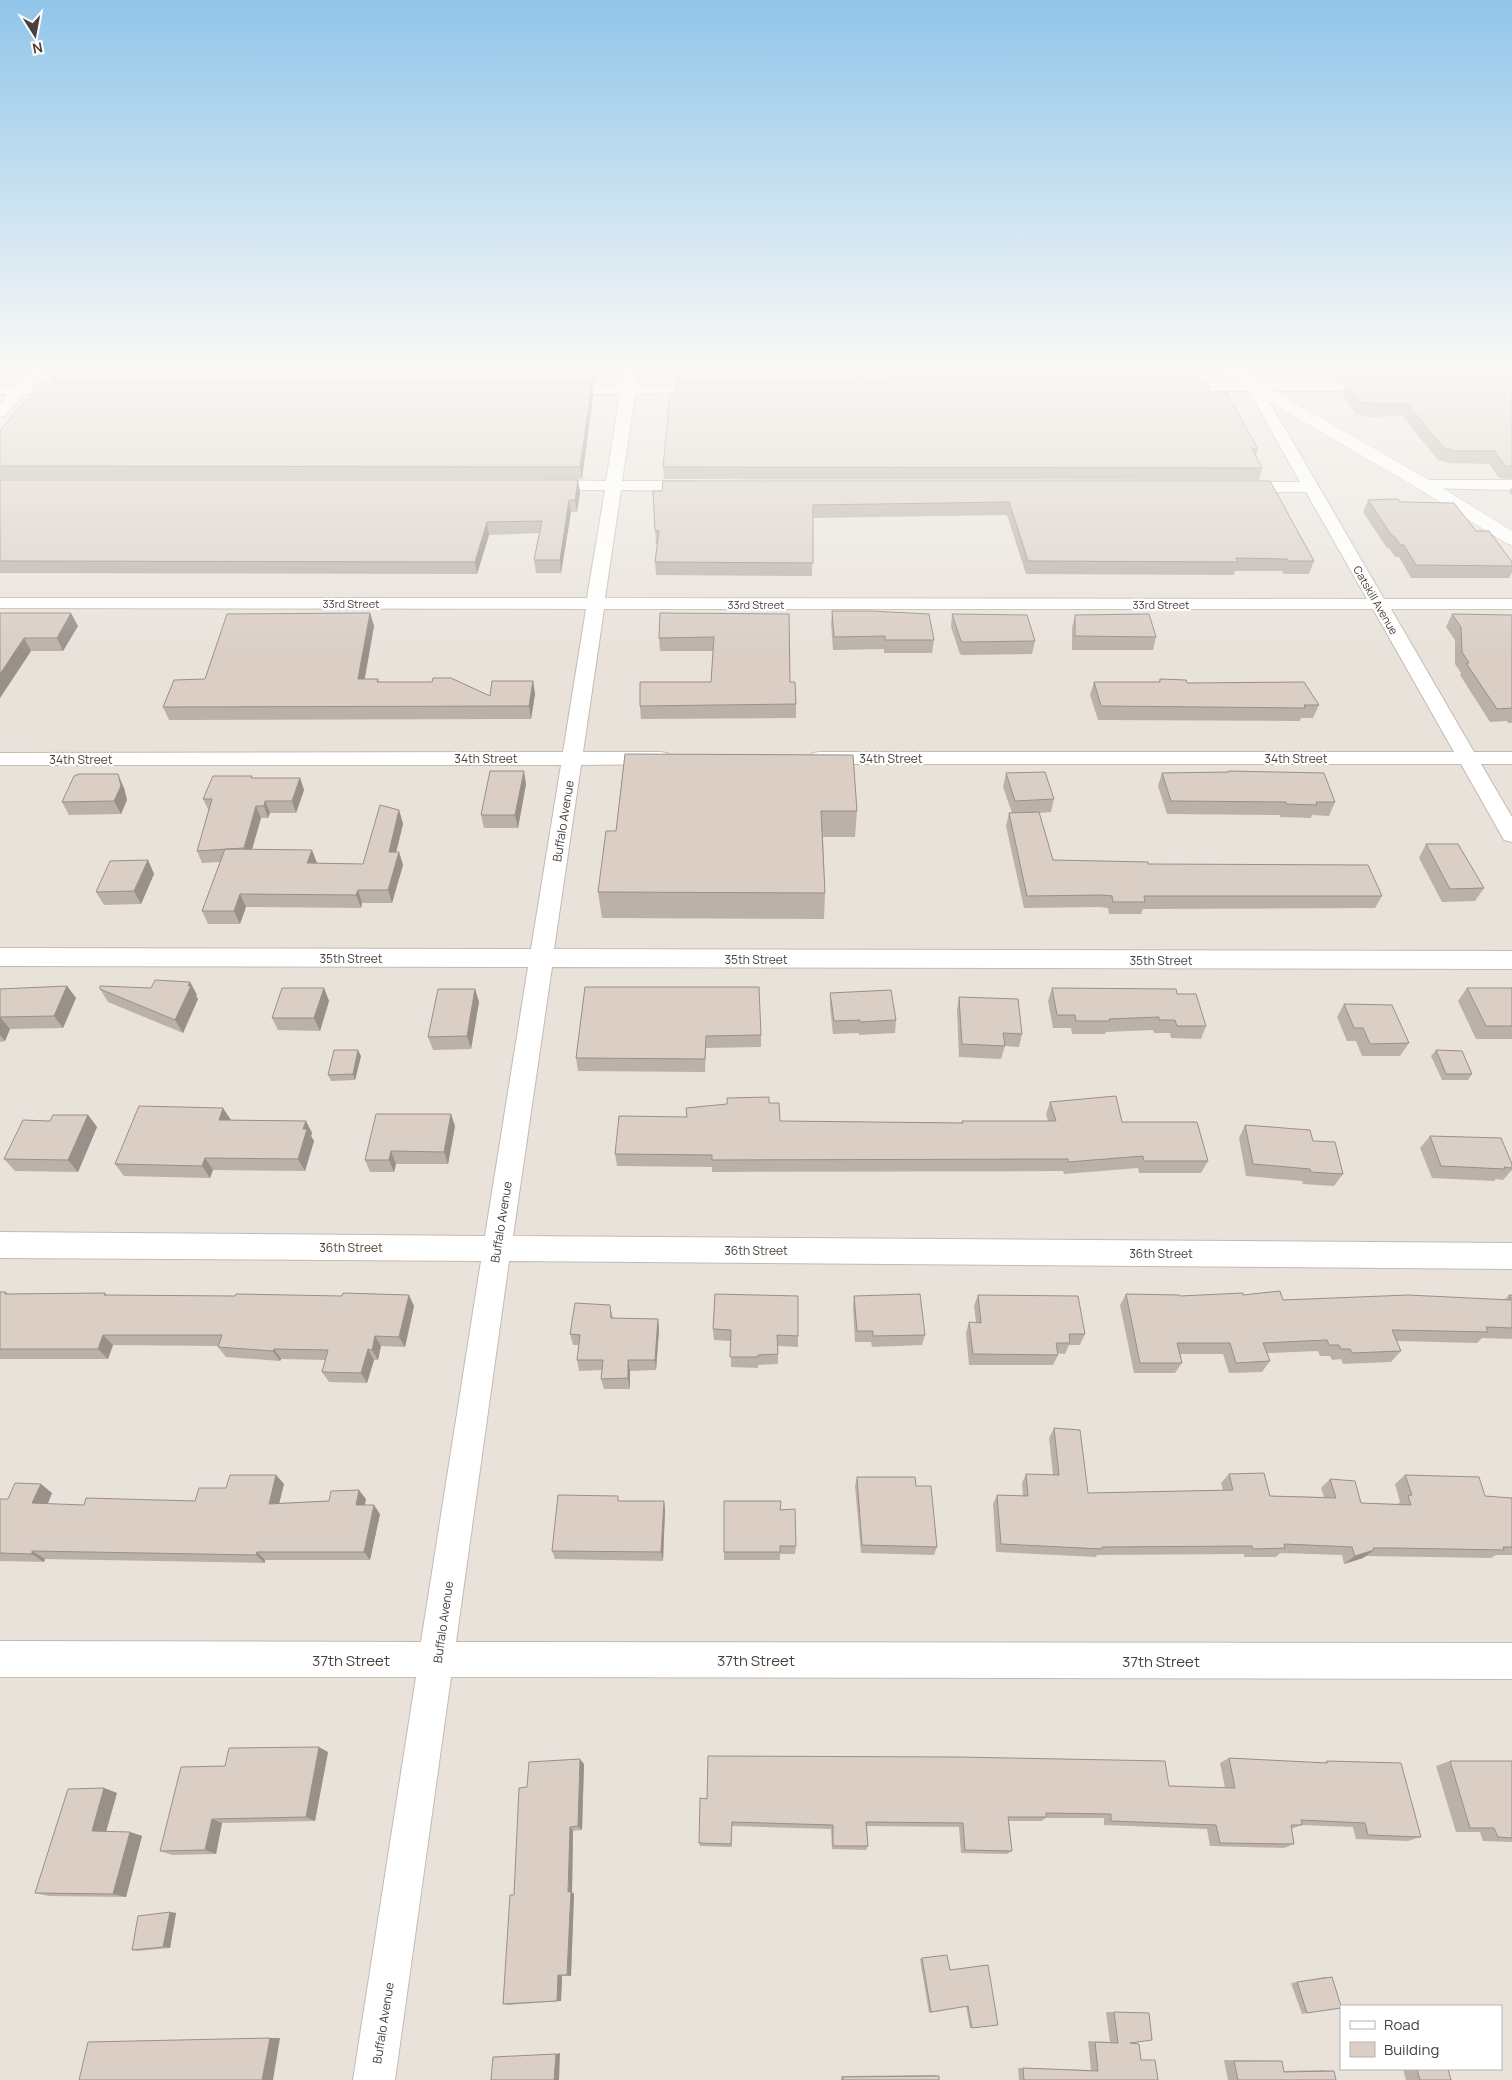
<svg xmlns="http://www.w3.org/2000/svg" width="1512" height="2080" viewBox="0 0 1512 2080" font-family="Manrope,sans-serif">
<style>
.residential{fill:#e9e2db;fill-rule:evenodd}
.education{fill:#eee4d7}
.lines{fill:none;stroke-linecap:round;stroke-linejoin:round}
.minor-casing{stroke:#c4bab2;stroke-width:2}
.tertiary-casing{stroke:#c4bab2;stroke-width:1}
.minor{fill:#fff;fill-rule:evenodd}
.tertiary{fill:#fff;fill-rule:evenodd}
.wall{fill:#bbb1a9}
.shaded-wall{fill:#99908a}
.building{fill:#dacec5;stroke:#99908a}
.labels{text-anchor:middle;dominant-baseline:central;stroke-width:4.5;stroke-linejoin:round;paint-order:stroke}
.far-street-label{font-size:11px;fill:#4a413a;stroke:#fff}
.street-label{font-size:12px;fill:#4a413a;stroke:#fff}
.near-street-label{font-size:15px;fill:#4a413a;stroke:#fff}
</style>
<rect width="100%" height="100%" fill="#f5f1ec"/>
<!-- residential -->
<path class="residential" d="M0,364H1512V2080H0ZM1341,2006H1501V2069H1341Z"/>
<!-- education -->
<path class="education" d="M0,364H32L12,385H0Z"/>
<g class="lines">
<!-- minor casing -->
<g class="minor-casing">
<path id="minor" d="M35,364H49L31,386H67L72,387L74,390L72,393L67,394H24L5,416L0,417V404L8,394H0V386H16Z
M625,364H639L636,385H710L715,386L717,389L715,392L710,393L635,394L622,481H695L701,483L703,486L701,489L695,491L621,490L605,598L1367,599L1306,492H1240L1234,490L1232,487L1234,484L1240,482H1300L1249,391H1175L1170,390L1168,387L1170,384L1175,383H1244L1233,364H1247L1258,383L1382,384L1384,387L1382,390L1377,391H1263L1384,599H1512V609H1391L1474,752H1512V764H1481L1512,817V842L1504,840L1461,764H820L813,763L810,758L813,753L820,752H1454L1373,609H604L583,752H660L667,753L670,758L667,763L660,764L581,765L554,949L1512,951V969L552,967L513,1236L1512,1243V1269L509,1261L456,1642L1512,1643V1679L451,1677L395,2080H353L416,1677H0V1641L421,1642L481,1261L0,1258V1232L485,1236L528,967L0,966V948L531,949L561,765H0V753L563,752L586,609L0,608V598H587L605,490H545L539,488L537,485L539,482L545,480L606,481L620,394H560L555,393L553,390L555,387L560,386L622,385Z
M1425,480H1512V490L1419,488L1417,485L1419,482Z"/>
</g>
<!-- tertiary casing -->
<g class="tertiary-casing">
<path id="tertiary" d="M1207,364H1226L1431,481L1512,531V545L1506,543L1419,489L1210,367Z"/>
</g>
<!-- minor -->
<use href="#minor" class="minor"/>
<!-- tertiary -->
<use href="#tertiary" class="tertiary"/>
</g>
<!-- wall -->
<path class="wall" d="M54,364H616V369H598L595,384H592L593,396L582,479H0V431L53,384L48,372Z
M1279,364H1512V479L1499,478L1489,464L1449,463L1438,460L1402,416L1368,417L1356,414L1342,393L1346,382L1334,381L1327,372H1284Z
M1200,369L1197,381L1211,392L1258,449L1256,456L1262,468L1259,480L664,479L663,467L675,393L676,384L675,372Z
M0,480H578L580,493L577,512H571L561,573H536L534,560L539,533L489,535L477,574L0,573Z
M1270,481L1314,561L1309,574H1283L1282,571H1235L1234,575L1026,574L1007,515L813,518L812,576L656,575L655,562L658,544H656L653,491Z
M1512,487V495L1509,492Z
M1368,500L1400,502L1476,531L1512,562V572L1509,578H1411L1399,557H1395L1389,548H1387L1363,512Z
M832,611L934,640L932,653H884V649L833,650L831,624Z
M0,613L78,626L63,651H31L0,698Z
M370,613L374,626L365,679H378L379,682L490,696L533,681L535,694L531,719L169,720L163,707L205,679Z
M789,614L790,682L796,704V718L641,719L640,706L711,682L713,651H660L659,638Z
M952,614L1035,641L1032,654L962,655L960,654L951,627Z
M1452,614L1512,615V723H1508L1507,721L1490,722L1460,675L1461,673L1455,664V640L1446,627Z
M1075,615L1156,637L1153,650H1072V628Z
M1160,679L1187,683L1319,705L1313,718H1301L1300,721L1098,720L1090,695L1094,682H1159Z
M625,754L857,811L855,837H823L825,893L824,919L602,918L598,892L616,831Z
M1229,771L1335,802L1329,816L1312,815L1311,818L1280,817V815L1167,814L1158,786L1162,773L1228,772Z
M1006,773L1054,799L1051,812L1039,813L1053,860L1148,864L1382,896L1375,908L1143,909L1141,914H1109L1108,908L1099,907L1024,908L1006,826L1009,813H1012L1003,787Z
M253,778H300L304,790L296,813H270L268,818H261L252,849L317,863L363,864L399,810L403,824L396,852H399L403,865L392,903H362L361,908L246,907L240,924H208L202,911L220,862L202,863L197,851L209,811L203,799Z
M526,784L518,828H484L481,815Z
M124,788L127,800L121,814L69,815L62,802Z
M1426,844L1484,888L1475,901L1442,902L1419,858Z
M148,860L154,874L141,904L104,905L96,892Z
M190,982L197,995L196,996L198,999L183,1033L108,1002L100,989L151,988Z
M67,986L76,998L63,1028L10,1029L5,1041L0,1042V989Z
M585,987L761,1035V1047L706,1048L705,1072L578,1071L576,1058Z
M324,988L329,1001L320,1031L278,1030L272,1018Z
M1052,988L1177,994L1206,1026L1201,1039L1171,1038L1170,1033H1154L1153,1030L1106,1032L1105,1034H1072L1071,1028H1053L1048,1001Z
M1467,988H1512V1039H1476L1458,1001Z
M475,989L479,1002L471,1049L433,1050L428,1037Z
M830,993L896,1020L895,1033L859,1035V1033L833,1034L830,1006Z
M959,997L1022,1034L1019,1047L1005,1046L1001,1059L959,1057L957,1010Z
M1344,1004L1409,1043L1400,1056H1362L1356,1041H1347L1337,1017Z
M1436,1050L1472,1074L1468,1080H1442L1431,1056Z
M361,1056L355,1080L331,1081L328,1075Z
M1050,1102L1122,1122L1208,1161L1201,1173H1139L1138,1168L1064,1174L1063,1171L712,1172V1167L617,1166L615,1154L687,1117L769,1103L780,1121L962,1123V1121H1048L1046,1114Z
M88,1115L97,1127L78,1172L15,1171L4,1159L50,1121Z
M230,1120L306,1121L312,1133L311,1136L314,1141L305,1171L213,1170L210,1178L124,1176L115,1164Z
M1245,1125L1343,1174L1334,1186L1303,1184L1302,1181L1246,1176L1239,1138Z
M455,1126L448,1164H396L394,1172H370L365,1160Z
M1430,1136L1512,1164V1170L1503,1180L1496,1179L1494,1181L1432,1178L1420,1148Z
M0,1292H6L8,1294L105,1293L107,1295L414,1306L405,1347L381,1346L378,1360H374L367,1383L329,1382L322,1372L326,1360L281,1359L280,1361L226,1357L218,1347L219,1346L113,1345L108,1359H0Z
M1126,1294L1180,1296L1243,1295L1283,1300L1505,1299L1509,1295H1512V1339L1482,1338L1477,1343L1396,1341L1401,1351L1391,1362L1343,1364L1341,1359L1332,1360L1330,1356H1320L1318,1351L1267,1353L1270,1361L1262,1372L1229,1373L1223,1354H1180L1182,1363L1175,1373H1134L1120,1305Z
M978,1295L1085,1334L1080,1345H1069L1065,1354L1057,1353L1058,1355L1053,1365H969L966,1333L969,1322H976L974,1306Z
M798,1296V1347L778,1346V1364L758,1365V1368L731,1367V1341L714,1340L713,1329Z
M854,1296L925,1335L922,1345L872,1347L871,1342H855L853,1307Z
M612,1316L613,1318L658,1319L659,1330L656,1370L630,1371V1389H604L601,1379L602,1370L579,1371L577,1360L579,1345H573L570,1334Z
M1054,1428L1088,1493L1223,1490L1221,1483L1229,1474L1270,1496L1324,1497L1321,1488L1330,1479L1361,1503L1397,1504L1400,1502L1395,1484L1405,1475L1485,1496L1512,1498V1555H1496L1491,1558L1366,1556L1363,1558L1344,1564L1342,1555L1280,1553L1276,1557H1244V1554L1097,1555L1096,1557L996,1552L993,1504L997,1495L1023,1496L1022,1483L1026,1474L1053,1475L1049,1438Z
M276,1475L284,1484L279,1503L366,1499L365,1505L380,1514L370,1560H265V1563L45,1559L44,1562L0,1561V1499H8L52,1493L48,1504L84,1505L195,1501L226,1488Z
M857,1477L916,1486L937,1547L934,1555L861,1553L855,1486Z
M620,1501H664L665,1510L663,1561L555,1559L552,1551Z
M780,1510L796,1546L795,1554H780V1560H724V1552Z
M328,1752L315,1821L222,1823L216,1854L172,1855L160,1851L225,1766Z
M1229,1758L1324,1763L1327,1761L1421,1837L1408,1841L1356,1839L1353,1827L1302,1825L1291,1829L1294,1844L1284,1848L1210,1846L1207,1829L1104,1825V1818H1046L1041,1821H1009L1012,1851L1007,1854L961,1853L959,1827L867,1826L868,1846L866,1850L832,1849L831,1829L732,1826V1847L700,1846L699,1843L707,1799L1169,1786L1225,1788L1220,1763Z
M1450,1761H1512V1842L1483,1841L1480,1832H1456L1436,1766Z
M584,1764L582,1830L573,1831L572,1892L574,1894L571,1976H562L561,2001L508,2005L503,2004L514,1895L527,1787Z
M104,1788L117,1793L106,1832H130L142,1836L126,1897L49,1896L35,1893Z
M170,1912L176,1913L170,1948L138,1951L132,1950Z
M922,1958L950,1970L988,1965L972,2028H970L966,2006L929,2013L920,1959Z
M1325,1977H1332L1307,2013L1302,2014L1291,1983Z
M1106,2012H1114L1130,2043L1140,2060H1155L1158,2080H1019L1018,2068L1091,2070L1088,2041L1110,2042Z
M1224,2060L1282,2061L1283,2071L1322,2070L1334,2071L1336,2080H1228Z
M1403,2069H1448L1451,2080H1406Z
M935,2075L939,2076V2080H841V2076Z"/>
<!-- shaded-wall -->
<path class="shaded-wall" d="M596,364H597L598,369L595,384L594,372Z
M592,384L593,396L582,479L580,467Z
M578,480L580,493L577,512L575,500Z
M569,500L571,512L561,573L560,560Z
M487,522L489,535L477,574L475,562Z
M71,613L78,626L63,651L57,638Z
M370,613L374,626L362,692L358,679Z
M24,638L31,651L0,698V674Z
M533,681L535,694L531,719L529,706Z
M524,771L526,784L518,828L515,815Z
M118,774L124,788L127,800L121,814L114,801Z
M300,778L304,790L296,813L292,801Z
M265,801L270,813L268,818L264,806Z
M256,806L261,818L249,860L244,848Z
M399,810L403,824L393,865L389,852Z
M312,850L317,863H307Z
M399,852L403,865L392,903L388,890Z
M148,860L154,874L141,904L134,891Z
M358,890L362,903L361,908L356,895Z
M240,894L246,907L240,924L234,911Z
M190,982L197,995L196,996L198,999L183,1033L175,1020Z
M67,986L76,998L63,1028L54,1016Z
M324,988L329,1001L320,1031L314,1018Z
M475,989L479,1002L471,1049L467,1036Z
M0,1017L10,1029L5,1041L0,1035Z
M358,1050L361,1056L355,1080L353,1074Z
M223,1108L231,1120H219Z
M451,1114L455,1126L448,1164L444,1152Z
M88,1115L97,1127L78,1172L68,1160Z
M306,1121L312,1133L311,1136L314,1141L305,1171L298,1159L303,1129Z
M391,1151L396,1164L394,1172L389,1160Z
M205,1158L213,1170L210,1178L202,1166Z
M409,1295L414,1306L405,1347L399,1337Z
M610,1305L612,1316L613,1329L611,1318Z
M658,1319L659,1330L656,1370L655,1360Z
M103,1335L113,1345L108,1359L98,1349Z
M375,1336L381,1346L378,1360L372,1350Z
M274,1349L281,1359L280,1361L273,1351Z
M368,1349L374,1360L367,1383L361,1373Z
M628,1360L630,1371V1389L628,1378Z
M276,1475L284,1484L277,1512L269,1504Z
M41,1484L52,1493L44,1512L32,1503Z
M359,1490L366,1499L362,1514L356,1505Z
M664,1501L665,1510L663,1561L661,1552Z
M374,1505L380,1514L370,1560L364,1552Z
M1374,1550L1363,1558L1344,1564L1355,1556Z
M32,1551L45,1559L44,1562L32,1554Z
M257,1552L265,1560V1563L256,1555Z
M319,1747L328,1752L315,1821L306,1817Z
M580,1759L584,1764L582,1830L578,1826Z
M104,1788L117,1793L105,1835L92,1831Z
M212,1819L222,1823L216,1854L205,1850Z
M570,1827L573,1831L572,1892L574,1894L571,1976L567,1975Z
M130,1832L142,1836L126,1897L113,1894Z
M170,1912L176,1913L170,1948L163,1947Z
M558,1975L562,1976L561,2001H557Z
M270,2038H280L273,2080H262Z
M560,2053L559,2080H554L556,2054Z"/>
<!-- building -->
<path class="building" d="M54,364H596L594,372H48Z
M675,364H1198L1200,369L675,372Z
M1334,364H1512V371L1338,370Z
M1206,381L1211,392H1226L1258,449H1252L1262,468L663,467L670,393H675V384Z
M1346,381L1512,382V466H1505L1495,451H1454L1444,448L1407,404H1373L1361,402Z
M39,384H592L580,467L0,466V431Z
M0,480H578L575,500H569L560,560H534L542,521L487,522L475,562L0,561Z
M663,481H1270L1314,561H1288L1287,559L1236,558L1238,562L1028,561L1009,502L813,505V563L655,562L659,531H655L653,491H662Z
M1398,499L1400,502L1454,503L1476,531H1489L1512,562V566L1416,565L1404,545H1400L1394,536H1392L1368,500Z
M832,611H871L929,614L934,640H885V636L834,637Z
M0,613H71L57,638H24L0,674Z
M370,613L358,679H378L377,682H432L433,678H451L490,696L492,681H533L529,706L163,707L174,680L205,679L227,614Z
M660,613L789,614L790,682H795L796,704L640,706V682H711L714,637L659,638Z
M952,614L1027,615L1035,641L964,642L961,641Z
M1149,614L1156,637L1075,636V615Z
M1452,614L1512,615V708L1497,709L1466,663H1469L1462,652L1461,627Z
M1160,679L1186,680L1187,683L1304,682L1319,705H1304L1305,708L1101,706L1094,682H1160Z
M625,754L853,755L857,811H821L825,893L598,892L606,831H616Z
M490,771H524L515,815H481Z
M1229,771L1324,773L1335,802H1316L1317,805L1286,804V802L1171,801L1162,773L1229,772Z
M1045,772L1054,799L1015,801L1006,773Z
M79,774H118L121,786L114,801L62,802L74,776Z
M213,776H252L251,778H300L292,801H265L264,806H256L244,848L197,851L212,799H203Z
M380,805L399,810L389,852H399L388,890H358L356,895L240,894L234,911H202L225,849L312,850L307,863L363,864Z
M1039,812L1053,860L1148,862V864L1368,865L1382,896H1144L1145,902H1113L1112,896L1103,895L1027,896L1009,813Z
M1426,844H1458L1484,888L1450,889Z
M148,860L134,891L96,892L110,861Z
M155,980L190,982L188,986H191L175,1020L100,989V986L151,988Z
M67,986L54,1016L0,1017V989Z
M585,987H759L761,1035L706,1036L705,1059L576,1058Z
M282,988H324L314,1018H272Z
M1052,988L1176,989L1177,994H1196L1206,1026H1177L1175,1020H1159V1017L1109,1019L1110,1021H1076L1075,1015H1057Z
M1467,988H1512V1026H1486Z
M438,989H475L467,1036L428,1037Z
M891,990L896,1020L860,1022V1020L834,1021L830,993Z
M959,997L1018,999L1022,1034L1003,1033L1005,1046L962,1044Z
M1344,1004L1392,1005L1409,1043L1370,1044L1363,1028H1354Z
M334,1050H358L353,1074L328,1075Z
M1436,1050L1462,1051L1472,1074H1446Z
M1116,1096L1122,1122H1197L1208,1161H1144L1143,1156L1068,1162V1159L712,1160V1155L615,1154L619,1116L687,1117L686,1108L727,1104V1098L769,1097V1103H779L780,1121L963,1123L962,1121H1056L1050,1102Z
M139,1106L223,1108L219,1120L306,1121L303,1129H307L298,1159L205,1158L202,1166L115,1164Z
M376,1114H451L444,1152L391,1151L389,1160H365Z
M53,1115H88L68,1160L4,1159L23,1120L50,1121Z
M1245,1125L1310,1130L1313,1141L1335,1142L1343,1174L1311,1172L1310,1169L1253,1164Z
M1430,1136L1501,1138L1512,1164V1168L1504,1167L1505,1169L1441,1166Z
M1280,1291L1283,1300L1408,1295L1511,1300L1509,1295H1512V1328L1486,1327L1488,1332L1392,1330L1401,1351L1352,1353L1350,1349H1341L1339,1345H1329L1327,1340L1263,1343L1270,1361L1236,1363L1230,1343H1177L1182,1363H1140L1126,1294L1179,1295L1180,1296L1243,1293V1295Z
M0,1292H6L5,1294L105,1293L104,1295L235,1296L236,1294L342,1296L343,1293L409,1295L399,1337L375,1336L372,1350L368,1349L361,1373L322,1372L328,1350L274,1349L273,1351L218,1347L222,1335H103L98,1349H0Z
M715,1294L798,1296V1336L777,1335L778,1354L758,1355V1357H730L731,1330L713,1329Z
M920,1294L925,1335L873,1336V1331H857L854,1296Z
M978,1295L1078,1296L1085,1334H1069L1070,1343H1056L1058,1355L973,1354L969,1322L981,1323Z
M575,1303L610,1305L611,1318L658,1319L655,1360H628V1378L601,1379L603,1360H577L580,1335L570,1334Z
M1054,1428L1080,1430L1088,1493L1233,1490L1229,1474L1264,1473L1270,1496L1336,1498L1330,1479L1355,1481L1361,1503L1411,1505L1408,1496L1412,1495L1405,1475L1479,1477L1485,1496L1512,1498V1547H1503L1504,1550L1393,1548H1373L1374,1550L1355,1556L1352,1547L1284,1544L1285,1548L1253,1549L1252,1546L1102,1547V1549L1001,1544L997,1495L1028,1496L1026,1474L1059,1475Z
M230,1475H276L269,1504L329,1501L331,1491L359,1490L356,1505H374L364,1552H257L256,1555L32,1551V1554L0,1553V1499H8L15,1483L41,1484L32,1503L84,1505L86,1498L195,1501L199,1488H226Z
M857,1477H915L916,1486H931L937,1547L862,1545Z
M558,1495L618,1496V1501H664L661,1552L552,1551Z
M724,1501H781L780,1510L795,1509L796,1546H780V1552H724Z
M319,1747L306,1817L212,1819L205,1850L160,1851L181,1767L225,1766L229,1748Z
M708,1756L958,1757L1165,1761L1169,1786L1235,1788L1229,1758L1327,1763V1761L1401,1763L1421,1837L1368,1835L1365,1823L1301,1820L1302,1825H1291L1294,1844L1220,1843L1216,1825L1111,1821V1814L1046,1813V1817H1008L1012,1851L965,1850L963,1823L866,1822L868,1846H833V1825L732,1822L731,1844L699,1843L700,1798L707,1799Z
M580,1759L578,1826L570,1827L568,1892L571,1891L567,1975H558L557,2001L503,2004L510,1895H514L519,1788L527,1787L529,1762Z
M1450,1761H1512V1838L1498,1837L1494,1828H1470Z
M104,1788L92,1831L130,1832L113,1894L35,1893L68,1789Z
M170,1912L163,1947L132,1950L138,1916Z
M947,1955L950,1970L988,1965L998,2025L972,2028L968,2006L931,2012L922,1958Z
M1332,1977L1341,2006V2008L1307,2013L1297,1982Z
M1114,2012L1149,2013L1152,2040L1130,2043L1139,2044L1141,2060H1155L1158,2080H1024L1023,2068L1098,2071L1095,2042L1118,2043Z
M270,2038L262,2080H79L88,2042Z
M556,2054L554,2080H491L493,2057Z
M1234,2061H1282L1284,2072L1334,2071L1336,2080H1238Z
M1417,2069H1448L1451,2080H1420Z
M939,2076V2080H843V2077Z"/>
<!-- sky -->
<linearGradient id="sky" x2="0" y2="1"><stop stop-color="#90c5ea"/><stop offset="0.56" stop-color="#faf9f6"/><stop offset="1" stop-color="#faf9f6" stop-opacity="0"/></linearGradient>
<rect width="1512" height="655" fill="url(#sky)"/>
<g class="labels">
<!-- far-street labels -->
<g class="far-street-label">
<text transform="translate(1376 600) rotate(60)">Catskill Avenue</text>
<text x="351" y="603">33rd Street</text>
<text x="756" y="604">33rd Street</text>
<text x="1161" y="604">33rd Street</text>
</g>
<!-- street labels -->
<g class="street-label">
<text x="486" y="758">34th Street</text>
<text x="891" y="758">34th Street</text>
<text x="1296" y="758">34th Street</text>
<text x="81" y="759">34th Street</text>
<text transform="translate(563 821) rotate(-81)">Buffalo Avenue</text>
<text x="351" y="958">35th Street</text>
<text x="756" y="959">35th Street</text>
<text x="1161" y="960">35th Street</text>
<text transform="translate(501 1222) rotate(-81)">Buffalo Avenue</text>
<text x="351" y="1247">36th Street</text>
<text x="756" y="1250">36th Street</text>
<text x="1161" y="1253">36th Street</text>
<text transform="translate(443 1622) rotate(-82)">Buffalo Avenue</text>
<text transform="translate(383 2023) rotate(-81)">Buffalo Avenue</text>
</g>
<!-- near-street labels -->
<g class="near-street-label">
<text x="351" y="1660">37th Street</text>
<text x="756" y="1660">37th Street</text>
<text x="1161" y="1661">37th Street</text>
</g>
</g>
<!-- legend -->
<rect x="1340" y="2005" width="162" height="65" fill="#ffffff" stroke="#b7b3b0"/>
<rect x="1350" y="2021" width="25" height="8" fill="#ffffff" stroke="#b7b3b0"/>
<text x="1384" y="2030" font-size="15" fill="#4a413a">Road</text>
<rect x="1350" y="2042" width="25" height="15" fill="#dacec5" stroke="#b7b3b0"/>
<text x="1384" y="2055" font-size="15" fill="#4a413a">Building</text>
<!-- north arrow -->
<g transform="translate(35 35) rotate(169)" stroke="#ffffff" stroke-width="4" paint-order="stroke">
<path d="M0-4L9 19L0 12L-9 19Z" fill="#4a413a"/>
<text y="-8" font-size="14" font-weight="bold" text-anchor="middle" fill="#4a413a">N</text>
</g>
</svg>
